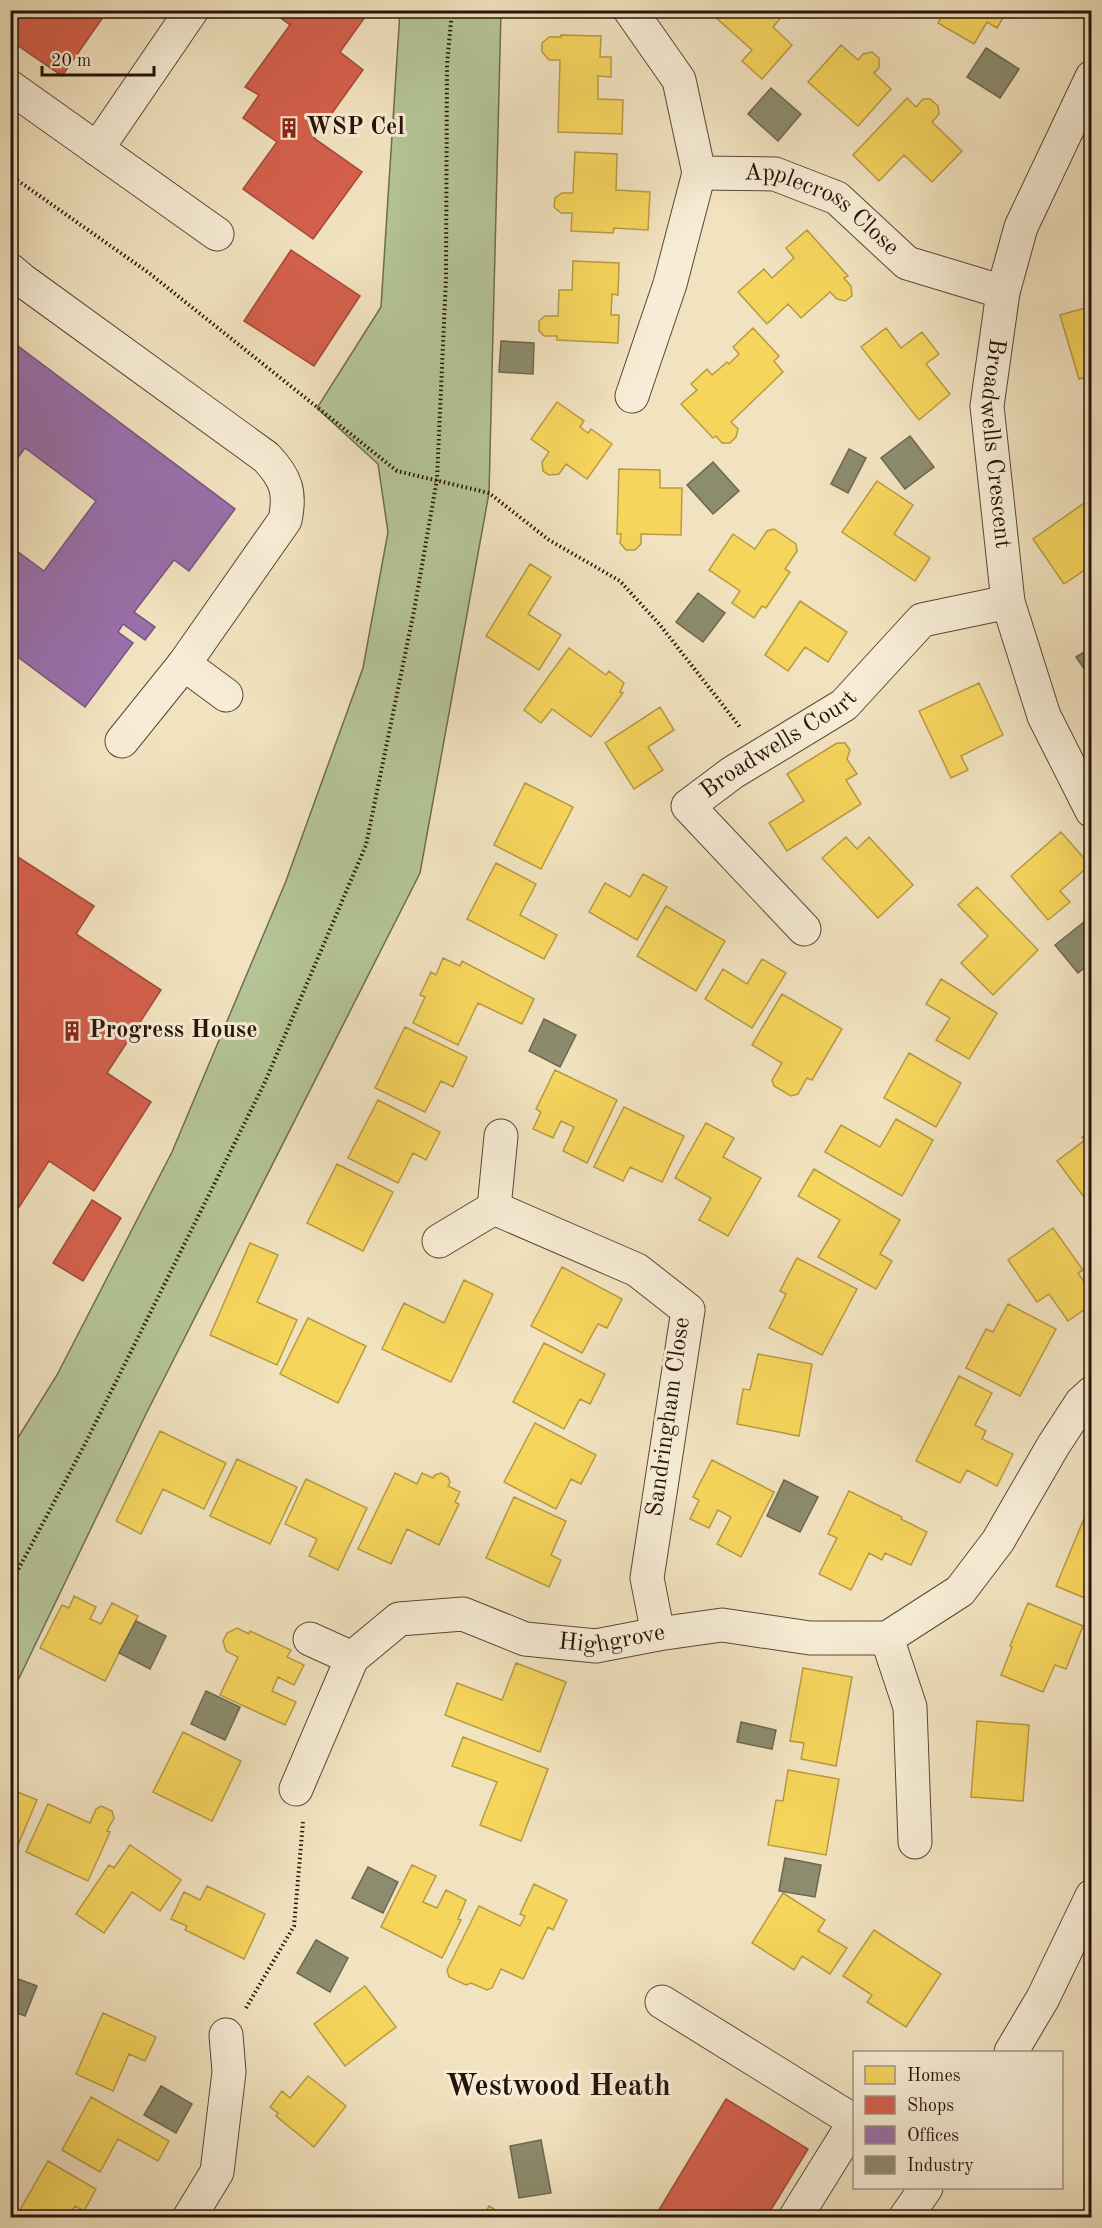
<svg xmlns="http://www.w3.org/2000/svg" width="1102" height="2228" viewBox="0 0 1102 2228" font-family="'Old Standard TT',serif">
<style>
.green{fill:#b5c597;stroke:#6e6c50;stroke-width:1.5}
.homes{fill:#f6d55c;stroke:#b89a43;stroke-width:1.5}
.shops{fill:#d6604d;stroke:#a24939;stroke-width:1.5}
.offices{fill:#9970ab;stroke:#77547a;stroke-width:1.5}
.industry{fill:#8c8c6e;stroke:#6e6750;stroke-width:1.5}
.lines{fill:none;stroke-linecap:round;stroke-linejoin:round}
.minor-casing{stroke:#5a4637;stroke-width:35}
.path{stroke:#271209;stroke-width:4;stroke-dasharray:1.5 3;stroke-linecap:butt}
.minor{stroke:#f7edd6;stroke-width:33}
.labels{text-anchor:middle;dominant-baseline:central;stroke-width:6;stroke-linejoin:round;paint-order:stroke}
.poi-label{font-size:24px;font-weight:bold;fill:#271209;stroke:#f7edd6;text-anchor:start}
.street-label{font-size:24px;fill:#271209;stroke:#f7edd6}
.district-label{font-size:30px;font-weight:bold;fill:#271209;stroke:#f7edd6}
</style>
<rect width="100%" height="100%" fill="#f2e3c0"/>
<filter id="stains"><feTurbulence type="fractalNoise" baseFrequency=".00333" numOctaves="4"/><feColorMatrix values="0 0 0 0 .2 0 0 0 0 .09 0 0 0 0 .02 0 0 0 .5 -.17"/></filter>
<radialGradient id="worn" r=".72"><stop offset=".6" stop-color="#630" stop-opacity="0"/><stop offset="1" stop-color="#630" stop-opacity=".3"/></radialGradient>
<!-- green -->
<path class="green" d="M400,11H501L489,493L420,873L146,1414L11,1695V1449L57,1375L172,1152L286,881L363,668L388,532L378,464L317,408L381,307Z"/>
<!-- homes -->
<path class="homes" d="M719,10H781L784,14L773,27L792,45L762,79L742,61L752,50L714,16Z
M945,10H996L1004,16L997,28L987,22L974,44L938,23Z
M561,35L601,36L600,57H611V77L598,76V99L623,100L622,134L558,132L560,60H549L542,52V43L549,37H561Z
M841,45L858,60L863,54L872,52L879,58V68L874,73L891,89L858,126L808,82Z
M907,98L916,107L923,99H930L938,106L939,114L932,122L962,151L932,182L904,155L879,181L853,155Z
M575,152L617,154L616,190L650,192L648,230L614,228L613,233L571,231L572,213H561L554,207L555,198L562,193H573Z
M807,230L848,276L844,278L851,286L852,296L845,301L837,299L830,292L801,318L788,304L767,324L738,292L764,269L772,278L794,258L786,248Z
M573,261L619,263L618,295L612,294L611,315H619L618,343L557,340V336H544L539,331V321L545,316H558L559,290H572Z
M1092,306V376L1079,379L1060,315Z
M753,328L779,356L774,361L783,372L731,422L738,429L736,437L730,443H722L716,436L713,438L681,404L697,390L691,384L707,369L712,375L727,362L729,364L739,354L733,347Z
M886,328L901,348L922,332L939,354L926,364L950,394L919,420L861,347Z
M557,402L584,421L580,427L588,433L591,429L612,444L587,479L566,464L559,474L549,475L543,471L542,462L549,452L531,439Z
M619,469L660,470V488H682L681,535L641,534V544L635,550H626L620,543L621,534H617Z
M877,481L913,505L894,534L930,558L915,581L842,532Z
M1087,501L1092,508V565L1064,584L1033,539Z
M774,529L796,544L797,551L785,569L790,572L766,608L762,606L754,618L732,603L740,591L709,570L733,534L755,549L767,531Z
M530,564L551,577L528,614L561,635L539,670L486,636Z
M800,601L847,632L828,662L805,647L788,671L765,655Z
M569,648L606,675L609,671L624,683L620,692L623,693L591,737L552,709L541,723L524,710Z
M979,683L1003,735L961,756L968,770L951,778L919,711Z
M660,707L674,730L648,747L663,770L634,789L605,743Z
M837,743H845L850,750L847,759L857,774L846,780L861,804L787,851L769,823L804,801L787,774Z
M525,783L573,807L541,869L494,845Z
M1061,832L1090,865L1060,891L1070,902L1048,920L1011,876Z
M846,837L857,849L869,837L913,885L878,918L822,858Z
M496,863L536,884L520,915L557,935L544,959L467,919Z
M643,874L667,887L637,940L589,912L605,883L630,897Z
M977,887L1038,950L993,995L961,963L988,936L958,905Z
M666,906L725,941L696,991L637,956Z
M443,958L460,966L462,961L534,999L522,1024L478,1003L458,1045L413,1023L425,997L420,995L431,972L436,975Z
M762,959L786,973L752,1028L705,999L723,969L747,984Z
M941,979L997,1013L969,1059L936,1040L950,1018L926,1004Z
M782,994L842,1029L812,1080L807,1078L798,1094L791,1096L774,1086L772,1080L782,1063L752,1045Z
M405,1027L467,1057L453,1087L441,1081L425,1112L375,1088Z
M909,1053L961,1083L936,1127L884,1098Z
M555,1070L617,1100L587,1163L563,1151L574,1127L561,1121L553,1138L533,1129L541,1112L536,1109Z
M378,1100L440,1132L426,1160L413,1153L398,1183L348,1158Z
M624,1107L684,1136L662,1182L630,1167L623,1181L594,1167Z
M896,1119L933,1140L902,1196L825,1152L841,1125L880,1147Z
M706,1123L734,1138L723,1157L761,1178L728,1236L699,1220L711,1198L675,1178Z
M1092,1130V1198L1087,1201L1057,1161L1085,1140L1082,1137Z
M337,1164L393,1192L363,1251L307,1223Z
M814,1169L900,1220L880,1254L892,1261L876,1289L818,1257L840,1220L798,1196Z
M1053,1228L1083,1270L1078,1273L1092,1293V1304L1068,1321L1049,1294L1037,1302L1008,1260Z
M250,1243L278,1255L257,1302L297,1320L277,1365L210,1335Z
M797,1258L857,1289L822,1355L769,1328L786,1294L780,1291Z
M562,1267L622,1299L607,1328L598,1324L582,1353L531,1326Z
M464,1280L493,1294L451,1382L382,1349L404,1303L444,1323Z
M1008,1304L1056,1329L1020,1396L966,1368L986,1329L993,1332Z
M308,1318L366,1346L338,1403L280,1374Z
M544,1343L605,1374L590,1404L580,1399L564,1429L513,1402Z
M758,1354L812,1364L799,1436L737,1424L743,1389L750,1390Z
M959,1376L992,1393L975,1425L986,1431L982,1439L1013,1454L997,1486L967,1470L960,1483L916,1461Z
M535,1423L596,1455L581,1484L571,1479L556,1509L504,1482Z
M160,1431L226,1463L204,1509L163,1489L141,1534L116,1521Z
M237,1459L297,1487L270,1544L210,1516Z
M712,1460L774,1492L741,1557L717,1544L731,1517L718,1510L709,1528L690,1519L699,1500L693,1497Z
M395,1473L417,1484L422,1473L433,1478L435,1475L441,1473L448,1477L450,1482L448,1486L460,1492L455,1502L459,1504L439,1545L407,1529L391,1564L358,1549Z
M306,1479L367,1508L338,1570L309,1556L317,1539L285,1524Z
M849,1491L902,1517L901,1519L927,1532L911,1565L885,1553L882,1560L869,1553L851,1590L819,1574L837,1538L828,1534Z
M514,1497L566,1521L551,1555L561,1560L549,1587L486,1558Z
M1085,1516L1092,1519V1601L1056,1586Z
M74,1596L96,1607L90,1619L101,1624L112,1603L138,1616L105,1681L40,1648L62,1605L69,1608Z
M1028,1603L1083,1626L1066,1669L1055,1665L1043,1692L1001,1675L1012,1647L1010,1646Z
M237,1628L249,1634L250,1631L291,1650L287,1657L304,1665L294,1685L278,1677L272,1691L296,1702L285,1725L220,1695L238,1657L226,1651L223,1641L227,1633Z
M516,1663L566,1682L540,1752L445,1715L457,1683L502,1700Z
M803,1668L852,1677L836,1766L801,1759L804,1743L790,1741Z
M977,1721L1029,1725L1023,1801L971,1797Z
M183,1732L241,1761L212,1821L153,1792Z
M463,1737L548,1769L521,1841L480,1825L497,1782L452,1766Z
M788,1770L839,1779L826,1855L768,1845L776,1800L783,1801Z
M10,1789L37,1800L18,1845L10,1841Z
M48,1804L90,1823L96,1809L101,1806L112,1811L114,1818L107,1831L110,1832L88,1881L26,1852Z
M130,1845L181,1880L160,1911L132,1892L104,1933L76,1914L109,1865L114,1868Z
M412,1865L436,1876L423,1902L437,1908L446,1890L466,1900L458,1919L461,1920L442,1958L381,1927Z
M534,1884L567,1900L553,1930L548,1927L523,1979L501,1969L492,1988L487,1990L471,1983L466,1985L449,1977L447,1970L479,1906L520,1926L525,1916L520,1914Z
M207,1886L265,1914L244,1959L185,1930L187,1926L171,1919L184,1892L200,1900Z
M783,1893L825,1920L818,1931L847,1948L830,1974L802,1956L794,1970L752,1943Z
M874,1930L941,1974L906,2027L867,2002L872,1995L843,1976Z
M365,1986L396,2027L345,2066L314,2024Z
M103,2013L156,2037L145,2061L129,2054L113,2091L76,2074Z
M308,2076L346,2106L314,2147L276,2116L278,2113L270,2107L282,2091L290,2098Z
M91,2097L169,2141L158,2161L118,2139L100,2172L62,2150Z
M48,2161L96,2189L84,2211L75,2206L68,2218H21L17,2215Z
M489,2206L502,2214L504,2211L516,2218H482Z"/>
<!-- shops -->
<path class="shops" d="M10,10H108L62,76L10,40Z
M270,10H370L340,52L363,70L314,138L362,172L313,239L243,189L277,142L243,118L259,95L245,87L290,25Z
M291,250L360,296L314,366L244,321Z
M10,852L94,906L76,934L161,990L107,1073L151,1102L94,1191L49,1161L10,1221Z
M92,1200L121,1218L83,1281L53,1263Z
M726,2099L808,2149L766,2218H654Z"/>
<!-- offices -->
<path class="offices" d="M10,340L235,509L189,571L174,560L134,612L155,627L145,640L123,624L118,632L133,643L85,707L10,651V546L44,571L96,501L25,448L10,468Z"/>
<!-- industry -->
<path class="industry" d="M986,48L1019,69L1000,98L967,77Z
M771,88L801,114L778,141L748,114Z
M501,341L534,343L533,374L499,372Z
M910,436L934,467L905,489L881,458Z
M849,449L866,458L848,493L831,484Z
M713,462L739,491L713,514L687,485Z
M698,593L725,613L703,642L676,622Z
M1092,647V680L1076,657Z
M1084,922L1092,932V962L1078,973L1055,945Z
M544,1019L576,1035L560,1067L529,1051Z
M784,1480L818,1497L800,1532L767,1516Z
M136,1621L166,1636L150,1669L119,1653Z
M206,1691L240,1707L225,1740L191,1724Z
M741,1722L776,1730L772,1749L737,1742Z
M785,1858L821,1865L815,1897L779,1891Z
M368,1867L398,1882L383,1913L352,1898Z
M316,1940L348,1958L330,1992L297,1973Z
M10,1976L37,1986L25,2016L10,2010Z
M161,2086L192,2104L176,2133L144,2115Z
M541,2140L551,2193L519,2198L510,2146Z"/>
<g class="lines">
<!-- minor casing -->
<g class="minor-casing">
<g id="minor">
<path id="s1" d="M630,10L679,80L699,173L775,174L837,198L907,263L1003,292"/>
<path id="s2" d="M1092,77L1021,227L1003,292L987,406L1008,602L1044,716L1092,811"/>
<path d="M10,87L217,234"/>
<path d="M97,149L192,10"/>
<path d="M10,270L22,280L266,457C286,478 291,492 285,520L184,664L122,741"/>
<path d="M632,396L670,284L699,173"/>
<path d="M184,664L226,695"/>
<path id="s3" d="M804,929L688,806L732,773L844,705L922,620L1008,602"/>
<path d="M501,1136L494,1208L637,1270L688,1310L647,1578L658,1634"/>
<path d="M439,1241L494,1208"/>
<path d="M887,1638L910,1707L915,1842"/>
<path d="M310,1639L352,1658"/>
<path id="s4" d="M296,1789L352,1658L399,1619L463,1614L525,1639L596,1646L658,1634L722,1625L810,1638H887L960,1591L998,1541L1053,1446L1081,1403L1092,1393"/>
<path d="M662,2002L854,2121"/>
<path d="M1011,2052L1043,1998L1092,1896"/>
<path d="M189,2218L217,2172L229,2072L226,2035"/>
<path d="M795,2218L854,2123"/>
<path d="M905,2218L926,2188"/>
</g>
</g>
<!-- path -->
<path class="path" d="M10,175L149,273L397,471L489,493L549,540L620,581L660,625L740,727
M10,1585L85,1444L265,1082L366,845L414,611L437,479L446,278L447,65L452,10
M246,2008L294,1926L303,1822"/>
<!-- minor -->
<use href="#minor" class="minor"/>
</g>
<!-- icons -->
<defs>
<g id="building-bare" transform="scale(1.62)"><path d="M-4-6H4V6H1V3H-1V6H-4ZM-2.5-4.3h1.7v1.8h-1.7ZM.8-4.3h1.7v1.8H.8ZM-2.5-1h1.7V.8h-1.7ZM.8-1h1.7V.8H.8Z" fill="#8f2418" stroke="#f7edd6" stroke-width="2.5" paint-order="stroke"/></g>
</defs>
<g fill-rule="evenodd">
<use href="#building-bare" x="289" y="128"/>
<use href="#building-bare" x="72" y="1031"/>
</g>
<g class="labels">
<!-- poi labels -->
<g class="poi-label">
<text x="306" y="128">WSP Cel</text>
<text x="89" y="1031">Progress House</text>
</g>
<!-- street labels -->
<g class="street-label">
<text stroke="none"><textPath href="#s1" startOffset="314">Applecross Close</textPath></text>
<text stroke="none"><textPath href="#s2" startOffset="386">Broadwells Crescent</textPath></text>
<text stroke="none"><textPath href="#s3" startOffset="279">Broadwells Court</textPath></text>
<text transform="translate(669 1417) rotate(-82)">Sandringham Close</text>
<text stroke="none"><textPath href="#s4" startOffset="422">Highgrove</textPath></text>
</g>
<!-- district labels -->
<g class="district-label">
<text x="558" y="2087">Westwood Heath</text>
</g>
</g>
<!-- margin -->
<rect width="1102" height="2228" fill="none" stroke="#f2e3c0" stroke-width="36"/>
<rect x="12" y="12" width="1078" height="2204" fill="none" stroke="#271209" stroke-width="3"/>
<rect x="18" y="18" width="1066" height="2192" fill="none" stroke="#271209" stroke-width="1.5"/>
<!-- legend -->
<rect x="853" y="2051" width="210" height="138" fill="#f7edd6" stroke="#a49584" stroke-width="1.5"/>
<rect x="865" y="2066" width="30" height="18" fill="#f6d55c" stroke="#a49584" stroke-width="1.5"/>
<text x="907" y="2081" font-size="18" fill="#271209">Homes</text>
<rect x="865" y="2096" width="30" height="18" fill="#d6604d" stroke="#a49584" stroke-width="1.5"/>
<text x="907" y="2111" font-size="18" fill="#271209">Shops</text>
<rect x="865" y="2126" width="30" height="18" fill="#9970ab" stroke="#a49584" stroke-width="1.5"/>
<text x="907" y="2141" font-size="18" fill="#271209">Offices</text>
<rect x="865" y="2156" width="30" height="18" fill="#8c8c6e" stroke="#a49584" stroke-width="1.5"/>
<text x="907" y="2171" font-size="18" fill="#271209">Industry</text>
<!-- scale -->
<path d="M42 66v9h112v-9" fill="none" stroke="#271209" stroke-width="3"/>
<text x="51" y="66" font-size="18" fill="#271209" stroke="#f7edd6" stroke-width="4.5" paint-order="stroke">20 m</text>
<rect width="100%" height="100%" filter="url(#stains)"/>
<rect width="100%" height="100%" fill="url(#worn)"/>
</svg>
